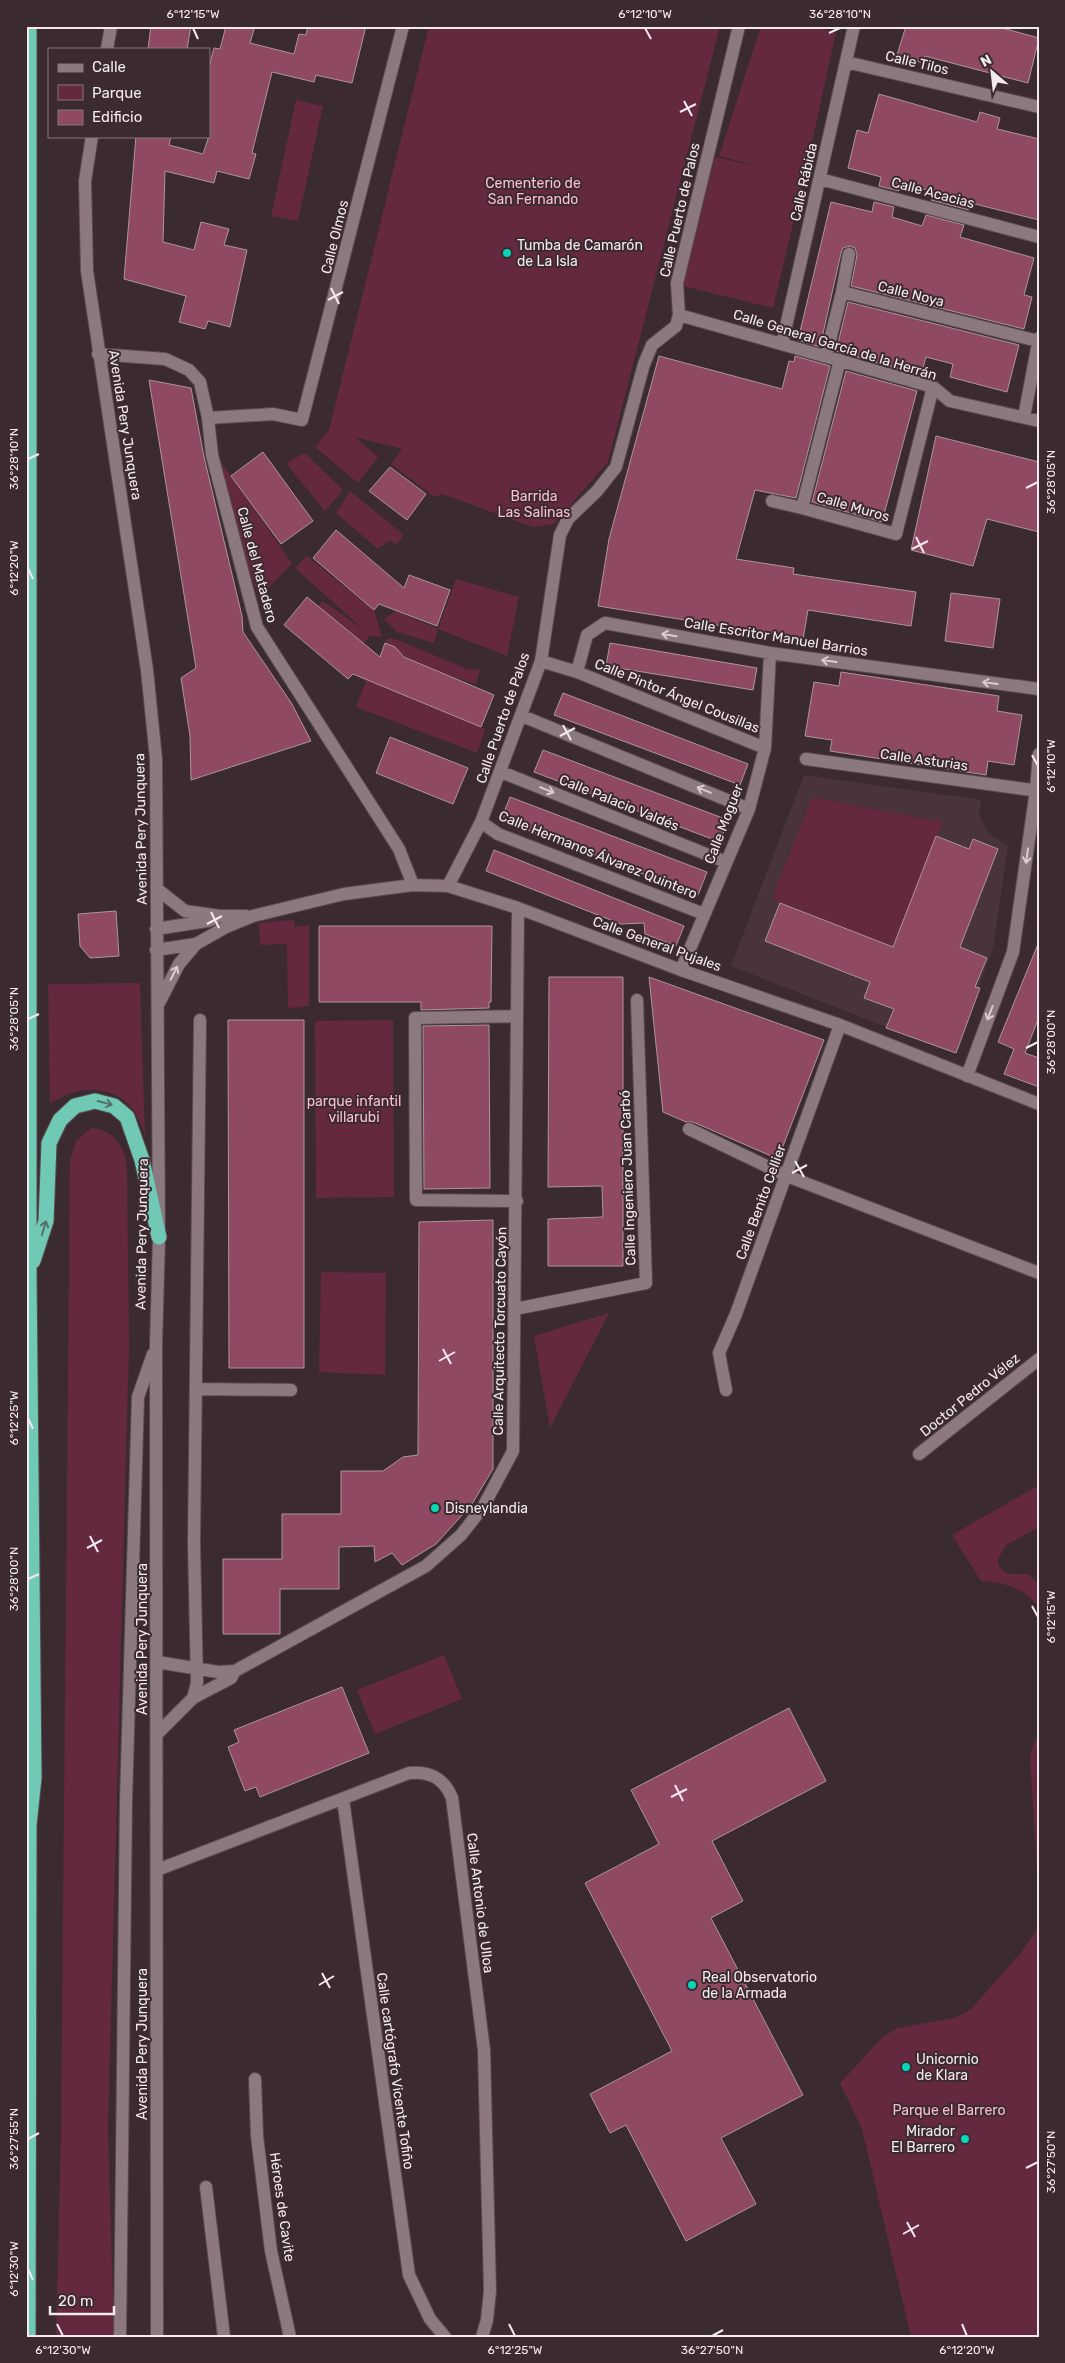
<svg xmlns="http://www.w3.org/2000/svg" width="1065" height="2363" viewBox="0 0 1065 2363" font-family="Rubik,sans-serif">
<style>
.built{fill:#4a343c}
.green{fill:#64283f}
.building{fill:#904962;stroke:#aa969b}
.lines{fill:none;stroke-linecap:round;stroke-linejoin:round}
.minor-casing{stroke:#584b4f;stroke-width:14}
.highway-casing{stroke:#584b4f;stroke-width:17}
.minor{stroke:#8c797f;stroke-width:12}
.highway{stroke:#70c9b4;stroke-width:15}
.oneway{stroke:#dacdd1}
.oneway2{stroke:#53726b}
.ticks{fill:none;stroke:#f4e9ec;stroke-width:2}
.poi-dot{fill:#08d5b5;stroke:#3b2b30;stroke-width:2}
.labels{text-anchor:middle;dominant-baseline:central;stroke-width:4;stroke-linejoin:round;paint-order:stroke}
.street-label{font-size:14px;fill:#f4e9ec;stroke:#3b2b30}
.park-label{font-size:14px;fill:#fdbdd1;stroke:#3b2b30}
.poi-label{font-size:14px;fill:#f4e9ec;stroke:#3b2b30;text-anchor:start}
.neatline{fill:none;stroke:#f4e9ec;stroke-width:2}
.ticks-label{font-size:12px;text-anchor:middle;fill:#f4e9ec}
</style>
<rect width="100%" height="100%" fill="#3b2b30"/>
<!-- built -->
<path class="built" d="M804,775L981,800L979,815L989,834L1008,846L993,948L955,1054L731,966Z"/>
<!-- green -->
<path class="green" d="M429,26H720L608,462L554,524L533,527L442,494L434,497L391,464L402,449L355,437L378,457L358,483L315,447L329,430Z
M761,26H812L836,33L804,178L773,308L683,286L715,157L761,167L719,156Z
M296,100L323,106L298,221L271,216Z
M305,453L343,490L325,511L286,463Z
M219,461L223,465L292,563L259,598L237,534Z
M350,491L404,535L396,545L390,540L378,549L336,513Z
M307,556L374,610L382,637L370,635L364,644L318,606L323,601L364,630L295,568Z
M456,579L519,597L507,656L438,629L434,643L397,632L384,619L396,611L438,629Z
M388,638L398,640L467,669L480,670L476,684C444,674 412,664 385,643Z
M366,680L485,729L477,753L356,707Z
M812,797L943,822L893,947L772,899Z
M294,920L295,927L309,925V1006L288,1008L287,944L260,945L259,923Z
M140,983L145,1136C136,1101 112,1084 75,1092C66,1094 58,1100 50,1103L48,984Z
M393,1020L394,1197L316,1198L315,1021Z
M91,1128C112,1129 126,1146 127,1168L129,1345L108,2127L114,2337H56L61,2133L70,1160L76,1141Z
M321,1272L386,1273L385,1375L319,1372Z
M609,1313L550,1428L534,1336Z
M1039,1485V1527L1006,1545L998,1559C998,1577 1015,1574 1028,1574L1039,1584V1608C1026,1588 1003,1582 981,1581L952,1535Z
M444,1655L462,1699L375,1734L357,1690Z
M1039,1736V1900L1030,1758L1034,1742Z
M1039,1927V2337H911L862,2129L840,2083L883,2037L897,2028L954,2018L970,2010L1020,1954Z"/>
<!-- building -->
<path class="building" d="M151,26H191L187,49H148Z
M226,26H255L250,43L294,54L299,34L306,35L308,26H366L352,83L316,75L314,82L272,72L252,153L256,154L249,179L217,171L214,183L165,171L163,242L194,250L201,222L229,229L224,245L247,250L230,327L208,321L205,329L179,322L186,296L124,279L136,136H171L169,145L203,154L209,136V67L214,48L220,49Z
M906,26H995L1039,38L1028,83L925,56L923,63L897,55Z
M879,94L977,122L980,112L1000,118L997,129L1039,139V220L971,203L969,210L931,200L934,192L901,183L899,191L879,186L881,177L848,168L857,130L868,133Z
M831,202L872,212L874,202L894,207L892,217L922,226L926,215L964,225L960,237L1034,258L1024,295L1032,297L1024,329L851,286L857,255L855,248L850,246L843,248L841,253L820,347L798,340Z
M848,302L1019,345L1007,392L950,377L953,364L926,357L921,375L836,351Z
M659,356L782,389L789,361L794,362L795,356L830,366L796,498L755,490L736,559L794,568L793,574L916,592L911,626L808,610L803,639L598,606L609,539Z
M846,371L917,391L882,522L812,502Z
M149,380L191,388L204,457L242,616L243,632L292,704L311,741L191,780L190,736L181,678L196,668Z
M936,436L1039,462V532L987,519L973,566L911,550Z
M263,452L313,521L281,544L231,476Z
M390,467L426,494L407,520L369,491Z
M336,530L404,588L409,575L450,590L437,626L379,604L374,610L313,558Z
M951,593L1000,599L993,648L945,641Z
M307,597L380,657L385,643L395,647L404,657L494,695L481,727L353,674L348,679L284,625Z
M610,643L757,668L753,690L606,666Z
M841,672L999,696L997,711L1022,715L1014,765L988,761L986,775L830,751L832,740L805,736L814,682L839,686Z
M563,693L748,764L740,785L554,715Z
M390,737L468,768L453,804L376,773Z
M543,750L728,820L720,842L534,772Z
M510,797L707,872L698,895L501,820Z
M936,836L969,849L973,839L998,849L960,947L987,958L975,987L980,988L956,1053L886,1028L894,1009L864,998L870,982L765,941L780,903L893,947Z
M494,850L684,926L676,946L645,934L644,923L621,924L486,871Z
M116,911L119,956L90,958L80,946L78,914Z
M319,926H492L491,1002H489V1008L421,1010V1002H319Z
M1038,944L1039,1017L1025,1053L1039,1058V1087L1004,1074L1014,1049L998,1042Z
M549,977H623V1266H548V1219L603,1217L602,1186L548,1187Z
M649,977L824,1040L778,1159L693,1122H686L663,1112Z
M228,1020H304V1368H229Z
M489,1025L490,1188L424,1189L423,1026Z
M493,1220V1469L472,1504L436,1544L402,1565L392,1553L375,1562L374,1546L339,1547V1589H280V1634H223V1559H282V1514H341V1471H383L403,1457L418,1455L419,1222Z
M342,1687L369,1753L260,1797L256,1787L245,1791L228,1747L239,1742L234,1730Z
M789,1708L826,1781L712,1841L743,1901L711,1918L803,2095L721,2138L756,2204L686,2241L626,2125L610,2133L590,2094L672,2051L585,1883L659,1844L631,1790Z"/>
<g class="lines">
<!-- minor casing -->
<g class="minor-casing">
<path id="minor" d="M107,49L111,26
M846,62L1039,107
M92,136L85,181L87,271L147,670L156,759L159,1237L156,1345L157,2337
M820,179L1039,237
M842,292L849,254
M679,315L933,387L950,401L1039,421
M782,344L854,26
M98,354L165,359L189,370L200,382L208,418L212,455L257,627L399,849L413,885
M826,356L842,292L1038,341
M840,360L802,508L896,534L933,387
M1024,417L1039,338
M208,418L273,414L302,420L403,26
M772,501L802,508
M541,661L577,672L587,635L605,623L770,653L1039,689
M577,672L765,748
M522,716L749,809
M806,759L1039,791
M501,772L726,862
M481,822L498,834L704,914
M448,886L481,822L541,661L560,535L568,519L597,491L616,467L644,364L652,345L676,326L679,315L677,283L739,26
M157,889L185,911L220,916H246
M156,929L207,921L216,918
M156,950L196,944L226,927L253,916L344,894L413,885L448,886L518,908L681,970L840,1025L1039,1104
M681,970L749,809L765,748L770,653
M159,1003L179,964L196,944
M967,1076L1013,952L1036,790L1039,754
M689,1129L787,1176L1039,1273
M517,1201L416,1200L415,1018L517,1016
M515,1309L646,1283L637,1000
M196,1389L291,1390
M726,1390L719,1353L736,1314L840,1025
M919,1454L1039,1359
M157,1662L218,1672L235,1671L426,1566L461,1535L483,1507L513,1451L518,908
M193,1698L197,1683L194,1544L200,1020
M158,1733L193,1698L231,1678L235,1671
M343,1799L409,2275L430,2319L445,2337
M157,1870L409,1773C430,1771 444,1778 452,1798L484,2050L490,2291L487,2320L482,2337
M255,2079L257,2136L271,2251L290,2337
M206,2187L224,2337
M120,2337L126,1800L138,1397L153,1354"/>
</g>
<!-- highway casing -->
<g class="highway-casing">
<path id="highway" d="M33,1261L46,1221L49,1143L60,1120L75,1106L95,1101L114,1106L127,1117L142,1160L159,1237
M28,2337L29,1825L34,1778L29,1274V26"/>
</g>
<!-- minor -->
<use href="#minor" class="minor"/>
<!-- highway -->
<use href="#highway" class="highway"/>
</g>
<!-- one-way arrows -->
<defs><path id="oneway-shaft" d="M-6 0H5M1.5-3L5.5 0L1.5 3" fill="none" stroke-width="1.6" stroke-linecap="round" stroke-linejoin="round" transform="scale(1.25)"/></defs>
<g class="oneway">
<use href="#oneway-shaft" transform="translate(669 635) rotate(-170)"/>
<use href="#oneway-shaft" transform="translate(829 661) rotate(-172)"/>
<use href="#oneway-shaft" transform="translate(990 683) rotate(-172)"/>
<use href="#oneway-shaft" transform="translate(547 790) rotate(22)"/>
<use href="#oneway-shaft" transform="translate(704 790) rotate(-158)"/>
<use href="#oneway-shaft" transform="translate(1027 856) rotate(98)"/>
<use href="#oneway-shaft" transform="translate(174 973) rotate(-63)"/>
<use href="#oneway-shaft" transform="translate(990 1013) rotate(111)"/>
</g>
<g class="oneway2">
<use href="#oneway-shaft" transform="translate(105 1103) rotate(15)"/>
<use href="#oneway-shaft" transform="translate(44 1228) rotate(-73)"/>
</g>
<!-- ticks -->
<path class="ticks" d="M193,28L198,39M645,28L651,39M829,33L840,28M684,101L692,116M680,112L696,104M331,288L339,304M328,300L343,292M28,459L39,454M1026,488L1038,482M916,537L924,553M912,549L928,541M28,568L33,579M563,725L571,740M560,736L575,728M1032,755L1038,766M211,912L219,928M207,924L222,916M28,1019L39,1014M1026,1048L1038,1042M795,1161L804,1177M792,1173L807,1165M443,1349L451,1364M439,1361L455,1352M28,1418L33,1429M90,1536L98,1552M87,1548L102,1540M28,1579L39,1574M1032,1606L1038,1617M675,1785L683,1801M671,1797L687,1789M322,1973L330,1988M319,1985L334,1976M28,2139L39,2133M1026,2168L1038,2162M907,2222L915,2237M903,2234L919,2225M28,2269L33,2280M57,2324L63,2336M509,2324L515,2336M962,2324L967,2336M712,2336L723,2330"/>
<!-- markers -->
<g class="poi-dot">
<circle cx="507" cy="253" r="5"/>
<circle cx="435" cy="1508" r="5"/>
<circle cx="692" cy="1985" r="5"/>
<circle cx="906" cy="2067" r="5"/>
<circle cx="965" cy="2139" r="5"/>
</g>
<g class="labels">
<!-- street labels -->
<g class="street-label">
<text transform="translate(917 63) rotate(13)">Calle Tilos</text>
<text transform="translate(804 182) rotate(-77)">Calle Rábida</text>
<text transform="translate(933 193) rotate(15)">Calle Acacias</text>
<text transform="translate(680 210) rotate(-77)">Calle Puerto de Palos</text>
<text transform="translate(335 237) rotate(-76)">Calle Olmos</text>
<text transform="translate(911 294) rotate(14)">Calle Noya</text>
<text transform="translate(835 345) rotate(17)">Calle General García de la Herrán</text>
<text transform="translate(125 425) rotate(81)">Avenida Pery Junquera</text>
<text transform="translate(853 507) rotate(16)">Calle Muros</text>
<text transform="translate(257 565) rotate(75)">Calle del Matadero</text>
<text transform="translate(776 637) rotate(9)">Calle Escritor Manuel Barrios</text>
<text transform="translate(677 696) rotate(22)">Calle Pintor Ángel Cousillas</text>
<text transform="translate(503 718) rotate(-71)">Calle Puerto de Palos</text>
<text transform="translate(924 760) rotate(8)">Calle Asturias</text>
<text transform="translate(619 803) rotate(22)">Calle Palacio Valdés</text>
<text transform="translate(724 824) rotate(-69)">Calle Moguer</text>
<text transform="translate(141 829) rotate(-91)">Avenida Pery Junquera</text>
<text transform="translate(598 855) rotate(22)">Calle Hermanos Álvarez Quintero</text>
<text transform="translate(657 944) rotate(20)">Calle General Pujales</text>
<text transform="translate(628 1178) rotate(-92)">Calle Ingeniero Juan Carbó</text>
<text transform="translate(761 1202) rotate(-70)">Calle Benito Cellier</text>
<text transform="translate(142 1234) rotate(-89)">Avenida Pery Junquera</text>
<text transform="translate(500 1331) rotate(-89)">Calle Arquitecto Torcuato Cayón</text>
<text transform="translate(970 1395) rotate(-39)">Doctor Pedro Vélez</text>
<text transform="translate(142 1639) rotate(-90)">Avenida Pery Junquera</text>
<text transform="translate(480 1903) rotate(83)">Calle Antonio de Ulloa</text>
<text transform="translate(142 2044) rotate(-90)">Avenida Pery Junquera</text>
<text transform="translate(395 2071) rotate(82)">Calle cartógrafo Vicente Tofiño</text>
<text transform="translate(282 2207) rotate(82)">Héroes de Cavite</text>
</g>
<!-- park labels -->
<g class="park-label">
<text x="533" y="183">Cementerio de<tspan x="533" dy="16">San Fernando</tspan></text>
<text x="534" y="496">Barrida<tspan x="534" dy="16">Las Salinas</tspan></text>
<text x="354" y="1101">parque infantil<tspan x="354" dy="16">villarubi</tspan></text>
<text x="949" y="2110">Parque el Barrero</text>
</g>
<!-- poi labels -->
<g class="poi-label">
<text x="517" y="245">Tumba de Camarón<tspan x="517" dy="16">de La Isla</tspan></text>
<text x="445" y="1508">Disneylandia</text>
<text x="702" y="1977">Real Observatorio<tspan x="702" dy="16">de la Armada</tspan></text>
<text x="916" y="2059">Unicornio<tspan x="916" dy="16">de Klara</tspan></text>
<text x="955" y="2131" text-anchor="end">Mirador<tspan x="955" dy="16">El Barrero</tspan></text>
</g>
</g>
<!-- border -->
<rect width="1065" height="2363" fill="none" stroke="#3b2b30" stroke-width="55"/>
<!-- legend -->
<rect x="48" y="48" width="162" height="90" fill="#3b2b30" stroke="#85777b"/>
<rect x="58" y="64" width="25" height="8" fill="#8c797f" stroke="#85777b"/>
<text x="92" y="72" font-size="15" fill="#f4e9ec">Calle</text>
<rect x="58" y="85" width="25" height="15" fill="#64283f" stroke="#85777b"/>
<text x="92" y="98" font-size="15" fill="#f4e9ec">Parque</text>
<rect x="58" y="110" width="25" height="15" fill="#904962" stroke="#85777b"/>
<text x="92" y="122" font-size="15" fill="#f4e9ec">Edificio</text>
<!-- north arrow -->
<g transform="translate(992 72) rotate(332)" stroke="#3b2b30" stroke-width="4" paint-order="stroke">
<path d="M0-4L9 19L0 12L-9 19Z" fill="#f4e9ec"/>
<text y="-8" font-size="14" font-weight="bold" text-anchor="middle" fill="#f4e9ec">N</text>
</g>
<!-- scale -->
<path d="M50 2306v8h64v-8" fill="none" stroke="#f4e9ec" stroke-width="2.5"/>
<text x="58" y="2306" font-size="15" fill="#f4e9ec" stroke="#3b2b30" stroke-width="4" paint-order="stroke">20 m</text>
<rect x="28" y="28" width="1010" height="2308" class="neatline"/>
<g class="ticks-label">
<text x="193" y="18">6°12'15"W</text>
<text x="645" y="18">6°12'10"W</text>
<text x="840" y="18">36°28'10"N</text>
<text transform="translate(14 459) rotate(-90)" y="4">36°28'10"N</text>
<text transform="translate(1051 482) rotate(-90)" y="4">36°28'05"N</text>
<text transform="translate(14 568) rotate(-90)" y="4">6°12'20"W</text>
<text transform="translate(1051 766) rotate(-90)" y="4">6°12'10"W</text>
<text transform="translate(14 1019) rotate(-90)" y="4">36°28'05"N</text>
<text transform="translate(1051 1042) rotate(-90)" y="4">36°28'00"N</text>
<text transform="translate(14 1418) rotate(-90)" y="4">6°12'25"W</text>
<text transform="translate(14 1579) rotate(-90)" y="4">36°28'00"N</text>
<text transform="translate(1051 1617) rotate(-90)" y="4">6°12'15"W</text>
<text transform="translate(14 2139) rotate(-90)" y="4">36°27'55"N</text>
<text transform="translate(1051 2162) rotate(-90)" y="4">36°27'50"N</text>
<text transform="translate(14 2269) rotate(-90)" y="4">6°12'30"W</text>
<text x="63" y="2354">6°12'30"W</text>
<text x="515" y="2354">6°12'25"W</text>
<text x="712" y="2354">36°27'50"N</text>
<text x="967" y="2354">6°12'20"W</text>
</g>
</svg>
